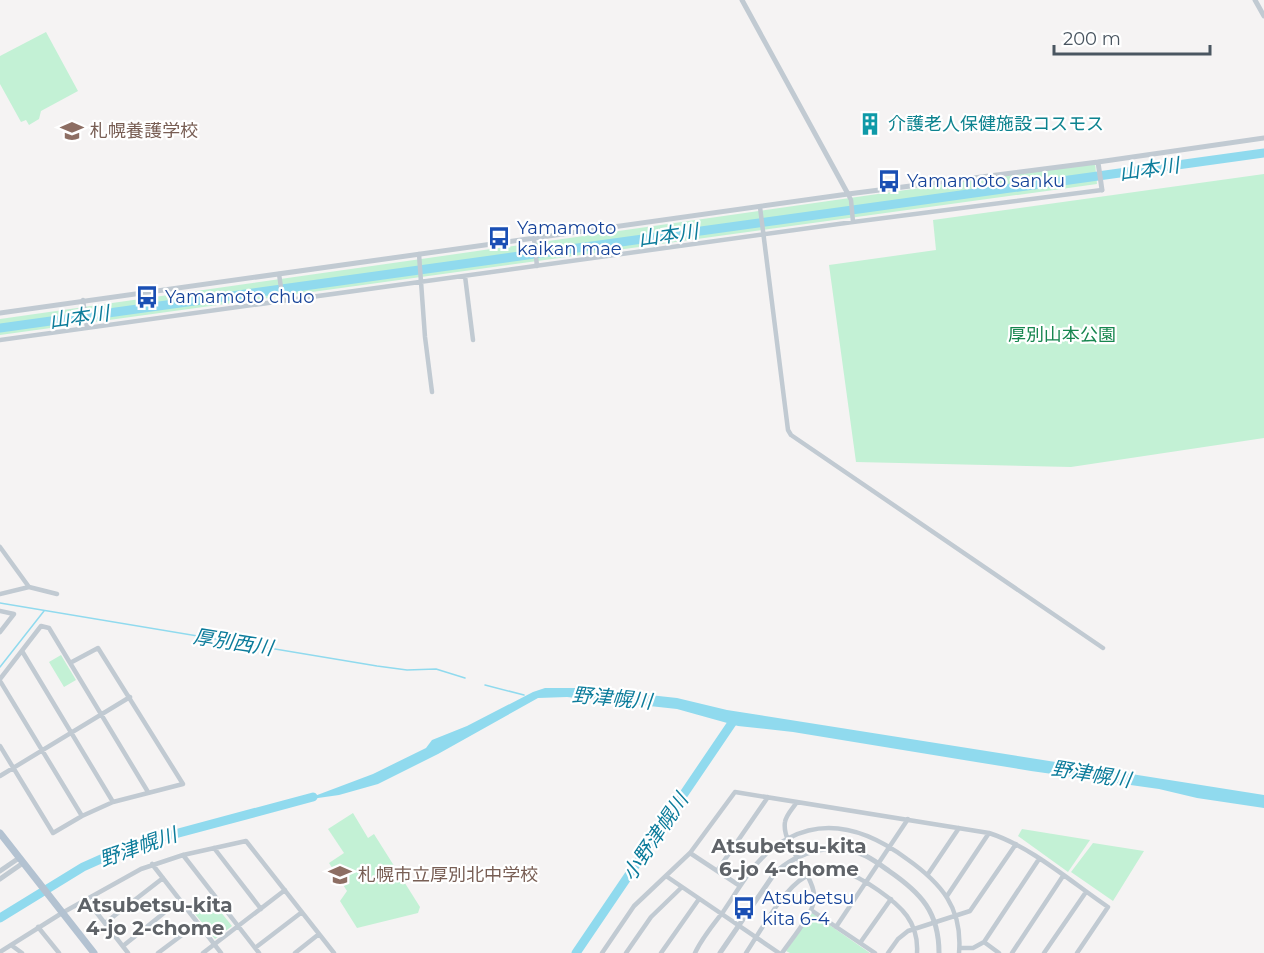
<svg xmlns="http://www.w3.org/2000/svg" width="1264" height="953" viewBox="0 0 1264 953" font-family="Montserrat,'Noto Sans JP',sans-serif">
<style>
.green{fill:#c3f1d5}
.water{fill:#90daee}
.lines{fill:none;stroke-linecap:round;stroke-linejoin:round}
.stream{stroke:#90daee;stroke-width:1.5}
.river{stroke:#90daee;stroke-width:9}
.minor{stroke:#c1cad2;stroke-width:4.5}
.tertiary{stroke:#c1cad2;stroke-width:5}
.primary{stroke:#b3c2d1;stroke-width:7}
.labels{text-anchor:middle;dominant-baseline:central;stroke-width:4.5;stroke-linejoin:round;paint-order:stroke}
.culture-label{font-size:18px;fill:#0d838f;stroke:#fff;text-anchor:start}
.education-label{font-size:18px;fill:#785e54;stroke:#fff;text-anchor:start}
.transit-label{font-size:18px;fill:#164399;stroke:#fff;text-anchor:start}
.park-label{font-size:18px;fill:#17864f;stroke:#fff}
.water-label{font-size:20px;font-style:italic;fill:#0c7c9b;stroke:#fff}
.neighbourhood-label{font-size:20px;font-weight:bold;fill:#5f6368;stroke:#fff}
</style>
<rect width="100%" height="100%" fill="#f5f3f3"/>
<!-- green -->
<path class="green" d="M46,32L78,91L41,111L39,119L29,125L26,120L21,122L0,84V56Z
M1095,163L1097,184L0,335V319Z
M1264,174V438L1071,467L856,462L829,265L936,250L933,220Z
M61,655L76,680L64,687L49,662Z
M353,813L368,838L374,834L420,907L418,913L357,928L340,901L347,891L329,863L344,853L328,829Z
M1022,829L1090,840L1068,872L1018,836Z
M1093,843L1144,851L1113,901L1071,872Z
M212,901L232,926L215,939L195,914Z
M812,913L870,953H790L786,951Z"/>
<!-- water -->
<path class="water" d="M545,688H585L677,698L727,710L1264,795V808L1197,798L1159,789L1031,771L793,732L738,726L677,709L567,697L538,698L438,754L378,784L339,795L304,800L373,774L426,748L432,740L467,726L533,692Z"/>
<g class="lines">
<!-- stream -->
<path class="stream" d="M0,603L377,666L407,670L436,669L465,678
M0,667L44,611
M485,685L524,695"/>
<!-- river -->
<path class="river" d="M0,328L1264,153
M0,918L83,867L130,846L313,797
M576,953L734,720"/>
<!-- minor -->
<path class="minor" d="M848,194L851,200L853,222
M760,207L788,430L791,435L1103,648
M534,239L537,266
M419,254L425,337L432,392
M279,274L283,301
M465,276L473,340
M83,300L87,328
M0,340L853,222L1102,190
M0,547L29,587
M0,594L29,587L57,594
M0,611L14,614L0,632
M22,651L113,802
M0,679L41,626L49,628L148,792
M0,681L82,816
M0,746L53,833L82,816L113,802L183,784L98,648L70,663
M0,776L130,697
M214,848L261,909
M690,853L740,886
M183,855L259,953
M152,864L221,953
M717,871L768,797
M928,874L959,828
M666,876L779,953
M947,896L989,833
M86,899L128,953
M811,910L875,953
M105,923L163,878
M38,927L59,953
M836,927L908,819
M984,942L999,953
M860,943L891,899
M11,945L22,953
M123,946L180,900
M255,948L302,912
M960,948H973L984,942L1039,859
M0,952L62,913L141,869L183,855L246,841L334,953
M158,953L198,923
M203,953L285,890
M295,953L319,934
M602,953L634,906L690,853L735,792L989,833C1032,847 1071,882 1108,907L1077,953
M626,953L651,917L682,887
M661,953L699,899
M695,953C702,938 713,925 723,912C742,884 758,853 789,838C831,816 872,833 907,859C941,883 963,908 959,953
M746,953C760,932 783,889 805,877C832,862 855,874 878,890C901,906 919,922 917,953
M782,953C791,940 812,915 814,901C818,878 781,846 785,822C786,815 793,808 797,802
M888,953L898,939L908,931L970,911L1016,844
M1012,953L1063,876
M1044,953L1086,892"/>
<!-- tertiary -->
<path class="tertiary" d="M742,0L848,194
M1255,0L1264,16
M1098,162L1102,190
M0,313L848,194L1098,162L1264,138
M0,871L19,858
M0,879L23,863
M720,953L774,874C798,851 835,840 866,856C874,860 882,866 889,871C921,893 939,912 939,953"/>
<!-- primary -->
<path class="primary" d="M0,833L94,953"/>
</g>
<!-- icons -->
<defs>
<g id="building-bare" transform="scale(1.8)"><path d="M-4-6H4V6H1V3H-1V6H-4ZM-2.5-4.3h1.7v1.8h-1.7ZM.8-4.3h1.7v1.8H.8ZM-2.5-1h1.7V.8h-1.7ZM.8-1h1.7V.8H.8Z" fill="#0f9aa8" stroke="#fff" stroke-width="2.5" paint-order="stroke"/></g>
<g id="school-bare" transform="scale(1.8)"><path d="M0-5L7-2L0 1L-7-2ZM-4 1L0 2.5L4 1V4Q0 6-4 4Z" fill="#8d6e63" stroke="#fff" stroke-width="2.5" paint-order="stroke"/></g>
<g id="bus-bare" transform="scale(1.8)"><path d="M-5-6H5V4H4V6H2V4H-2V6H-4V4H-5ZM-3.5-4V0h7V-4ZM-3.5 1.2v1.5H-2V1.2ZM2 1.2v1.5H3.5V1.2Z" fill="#1a4fb4" stroke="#fff" stroke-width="2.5" paint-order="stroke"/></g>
</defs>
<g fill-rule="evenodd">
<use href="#building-bare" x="870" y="124"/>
<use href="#school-bare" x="72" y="131"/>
<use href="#bus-bare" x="889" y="181"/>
<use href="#bus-bare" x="499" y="238"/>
<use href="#bus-bare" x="147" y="297"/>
<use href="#school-bare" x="340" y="875"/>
<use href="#bus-bare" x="744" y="908"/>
</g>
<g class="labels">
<!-- culture labels -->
<g class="culture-label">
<text x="888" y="124">介護老人保健施設コスモス</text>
</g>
<!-- education labels -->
<g class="education-label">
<text x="90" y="131">札幌養護学校</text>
<text x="358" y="875">札幌市立厚別北中学校</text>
</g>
<!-- transit labels -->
<g class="transit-label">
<text x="907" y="181">Yamamoto sanku</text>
<text x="517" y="228">Yamamoto<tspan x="517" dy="21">kaikan mae</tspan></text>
<text x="165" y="297">Yamamoto chuo</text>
<text x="762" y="898">Atsubetsu<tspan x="762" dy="21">kita 6-4</tspan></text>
</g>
<!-- park labels -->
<g class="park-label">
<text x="1062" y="335">厚別山本公園</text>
</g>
<!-- water labels -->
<g class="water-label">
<text transform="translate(1149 169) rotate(-8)">山本川</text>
<text transform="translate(668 235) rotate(-8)">山本川</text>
<text transform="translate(79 317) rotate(-8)">山本川</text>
<text transform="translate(233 642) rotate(9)">厚別西川</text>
<text transform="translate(612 698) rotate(5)">野津幌川</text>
<text transform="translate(1091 774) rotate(9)">野津幌川</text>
<text transform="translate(655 837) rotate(-56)">小野津幌川</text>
<text transform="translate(138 847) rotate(-19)">野津幌川</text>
</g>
<!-- neighbourhood labels -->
<g class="neighbourhood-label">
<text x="789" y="846">Atsubetsu-kita<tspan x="789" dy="23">6-jo 4-chome</tspan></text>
<text x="155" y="905">Atsubetsu-kita<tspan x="155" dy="23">4-jo 2-chome</tspan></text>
</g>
</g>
<!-- scale -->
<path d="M1054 45v9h156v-9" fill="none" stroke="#4a5661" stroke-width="3"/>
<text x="1063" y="45" font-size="18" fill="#4a5661" stroke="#ffffff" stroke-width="4.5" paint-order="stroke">200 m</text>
</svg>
